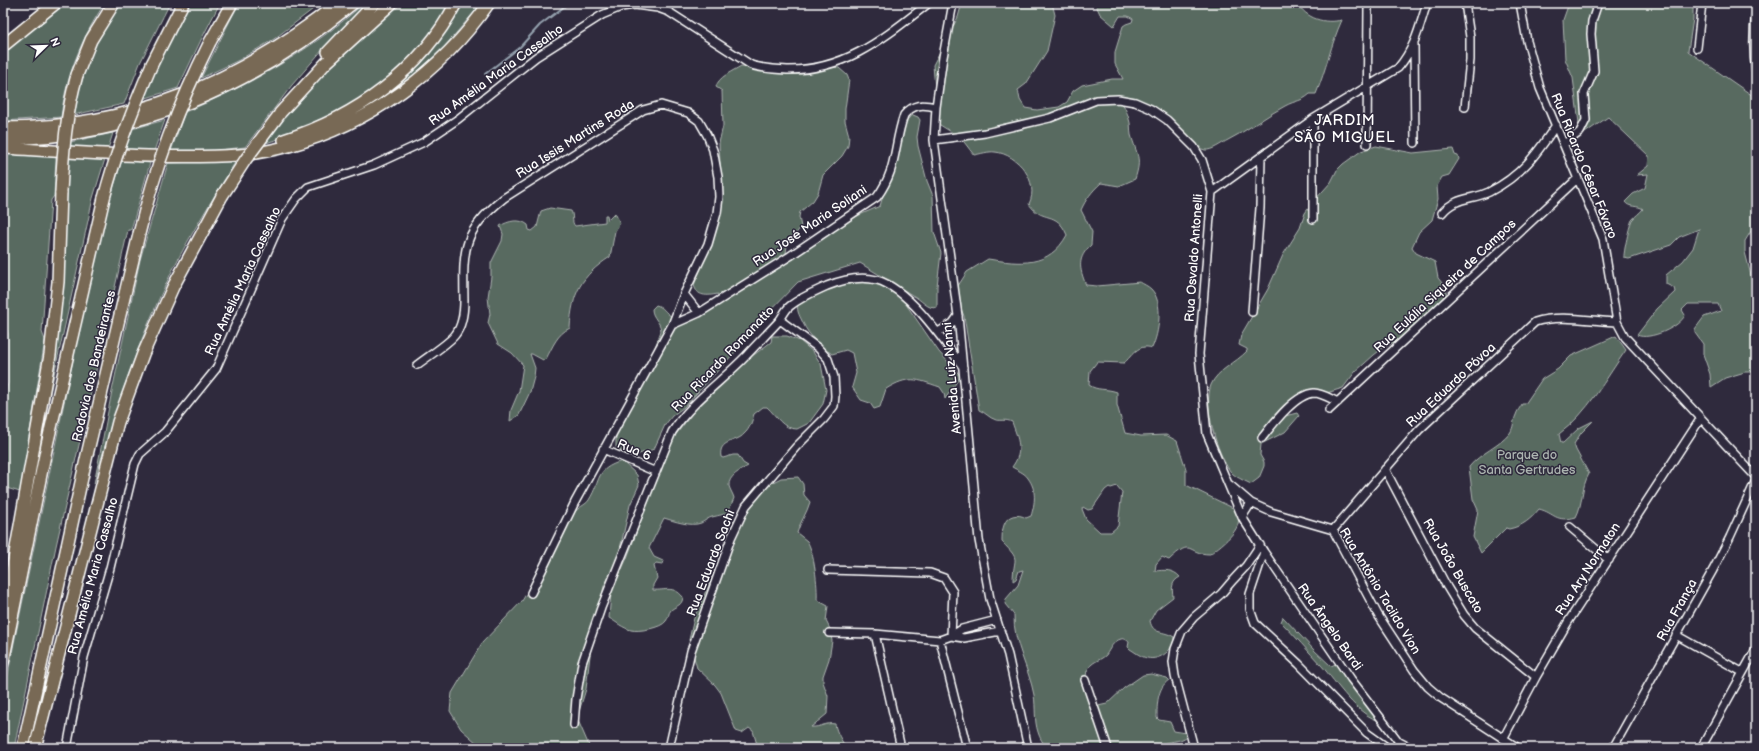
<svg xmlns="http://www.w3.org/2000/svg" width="1759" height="751" viewBox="0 0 1759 751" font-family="'Balsamiq Sans',sans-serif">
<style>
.green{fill:#596a61;stroke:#acb4b0;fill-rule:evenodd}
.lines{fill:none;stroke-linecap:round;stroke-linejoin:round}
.stream{stroke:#95a2af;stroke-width:2}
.minor-casing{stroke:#fff;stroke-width:10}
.highway-casing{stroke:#fff;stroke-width:14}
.minor{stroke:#2f2a3d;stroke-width:7}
.highway{stroke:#786954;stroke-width:11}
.highway-bridge-casing{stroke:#fff;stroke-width:14;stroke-linecap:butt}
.highway-bridge{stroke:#786954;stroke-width:11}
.labels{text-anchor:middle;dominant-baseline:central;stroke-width:3;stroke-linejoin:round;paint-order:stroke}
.street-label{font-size:13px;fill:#fff;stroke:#2f2a3d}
.park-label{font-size:13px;fill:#acb4b0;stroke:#2f2a3d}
.quarter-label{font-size:15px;letter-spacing:1px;fill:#fff;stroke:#2f2a3d}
</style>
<rect width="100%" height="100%" fill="#2f2a3d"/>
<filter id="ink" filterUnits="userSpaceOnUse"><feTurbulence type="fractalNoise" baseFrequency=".025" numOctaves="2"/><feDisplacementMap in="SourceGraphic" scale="8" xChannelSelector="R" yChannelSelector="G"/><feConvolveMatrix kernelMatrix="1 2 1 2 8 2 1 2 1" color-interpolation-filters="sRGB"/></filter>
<g filter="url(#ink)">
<!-- green -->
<path class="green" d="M63,3H105C82,37 66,76 61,117L3,121V51Z
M121,3H170L140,63L124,104L73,115C82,74 95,37 121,3Z
M188,3H220L201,40L178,88L143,99L152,75Z
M239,3H321L274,39L239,60L201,78Z
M401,3H452L414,59L364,99L281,138L266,143L290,110L329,67Z
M459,3H482L444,47L417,72L381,99L379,96Z
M962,3H1052L1055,15L1047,51L1026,84L1018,90L1020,100L1025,108L1037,110L1059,107L1067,102L1073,91L1082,85L1112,79H1123L1115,64V52L1123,26L1126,24L1132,22L1133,19L1128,16H1120L1114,26L1100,14L1095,3H1297C1307,19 1324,24 1342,20C1331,44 1326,70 1316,94H1310C1301,102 1296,100 1285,106C1266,116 1248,130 1228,140C1222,143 1212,151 1205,150C1195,148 1190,137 1183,130C1171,119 1134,96 1119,97C1123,104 1127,111 1129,119C1131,124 1130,130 1131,135C1137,155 1142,158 1135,179L1119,186L1101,183C1092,191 1086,199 1081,210L1092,232L1091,245C1077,258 1079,268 1086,285L1097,286L1140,282C1143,284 1148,286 1151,289C1164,302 1159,333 1152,348C1138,343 1132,356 1124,363L1097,362L1090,371L1089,385C1097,391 1106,388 1117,392V405L1125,433L1141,436L1166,435L1177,441L1186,469V485L1235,509C1248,527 1223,543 1210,554C1186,554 1193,537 1169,560L1162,557L1156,564L1155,571C1164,570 1173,569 1180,577C1171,582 1172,587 1173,597L1156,610L1150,621C1153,635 1163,630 1174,637C1174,650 1160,661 1147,658C1141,657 1135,652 1130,649L1128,647L1129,642C1127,640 1124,638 1121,639C1113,641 1110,649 1106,655C1100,661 1091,661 1087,671C1084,681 1089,693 1091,702L1098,706L1107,704L1124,688L1143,675L1151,674L1167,678L1169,680C1157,688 1157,705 1157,718L1159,720L1170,722L1174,731L1186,733L1187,736C1180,743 1167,740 1159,746L1158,748H1047C1043,743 1040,739 1038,732C1034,720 1036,708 1034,695C1029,668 1013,643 1014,615L1005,604L1006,599L1018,585L1023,570L1019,571L1016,579L1013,581C1013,556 1022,562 1002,542C1002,537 1002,530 1004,525C1007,515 1018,513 1026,518L1031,516C1035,503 1037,490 1028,478C1025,473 1017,470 1012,467C1024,451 1018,439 1012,422C1006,419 1002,421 996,420C989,418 985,412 979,410L964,316L954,292L967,272L988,259C1020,264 1049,268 1067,235C1056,209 1043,224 1029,204C1040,182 1018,154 995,152C989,151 980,154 974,155L961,138L940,125L933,114L935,89L933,65L958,17ZM1117,486L1122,492L1118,526L1111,532H1100L1086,519L1082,509L1083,507L1088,510L1092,509L1105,490L1109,487L1111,488Z
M1569,3H1693V19L1688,51L1756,98V223L1745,241V252L1756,295V374L1754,372H1745L1725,378L1711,387L1710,374L1703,354V344L1695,333V329L1704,317L1721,311L1718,304H1688L1682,310L1685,315C1680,327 1649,341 1637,335L1657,309L1675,292L1674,288L1666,284V275L1683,261L1693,248L1699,229L1679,237L1671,245L1629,259L1624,258C1623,254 1630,223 1632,220C1635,216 1640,213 1643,209C1638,205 1629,208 1625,202L1633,194L1645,188L1648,174L1637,175L1648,166L1649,156L1608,117L1572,142L1579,123L1573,78L1565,59L1563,20Z
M363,4L365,5L337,33L292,85L245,147L210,151H171L185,112C250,85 312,50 363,4Z
M741,66L754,67L764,71L828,66L839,68L847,75L849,80L845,109V121L849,136L848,146L842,156L823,175L818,193L813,201L800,212L799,217L801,227L787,245L786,253L790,252L839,224L880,206L905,121L913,115L918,117L920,120L917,137L918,146L927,181L933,196L934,232L941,253L937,286V307C929,311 921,299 912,295L860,263L798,282L761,320L737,350L684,407L672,416L665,425L654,449L630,457L616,447V434L644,377L661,331C661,322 652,318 652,309L656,305C664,307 665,313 671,316C682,323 710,303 718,296V294C707,296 697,297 694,285L713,239L721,183L719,143L723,126L722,91L716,87C718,77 733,71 741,66Z
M165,120L154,151L125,150L132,129Z
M113,133L108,149L69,147L70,142Z
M1376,146L1413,153L1453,149L1455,155L1458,156L1459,159L1449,175L1442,177L1437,186L1438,199L1432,220L1419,232L1412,247L1416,253L1435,262L1438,278L1447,289L1446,294L1417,325L1400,339L1383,348L1374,355L1355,372L1343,388L1304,400L1287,412L1285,416L1297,413L1299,416L1285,432L1261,444L1260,455L1264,462V466L1259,478L1251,484C1243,480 1235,477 1230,471C1217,453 1203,406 1211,385C1217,370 1236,363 1247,351V349L1239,345L1241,335L1268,289L1283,255L1300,228L1305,213L1314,201L1331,182L1337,170L1343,164L1361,151Z
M3,154L56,157L54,196L51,200L42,332L45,340L20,492L3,487V408L8,383V334L3,318Z
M68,158L105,159L93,198L48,402L56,350L65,195H67Z
M122,160L150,163L131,230H128L56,546L14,748H3V700L14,643L99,235Z
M236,161C214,197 191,233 172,271C139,339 114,411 94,484L112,391L140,260L168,163Z
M550,208L571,211C574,216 571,222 575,226L605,222V215H607L608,220L615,213L620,223L615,231L610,257C581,276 572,293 570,328C557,334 553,346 546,359L543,360L532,354H530L535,368L534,377L530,392L519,415L510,421L511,410L519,391L523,365L512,353L498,344L488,323L490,314L488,297L491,277V263L502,241L503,234L500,226C508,221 520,218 528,225L529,230L532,231L537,227L541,211Z
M860,279L883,285L901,297L939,352L959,374L960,377L945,399L944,393L940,387C916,379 909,375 886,389L880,407L874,409L870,403L861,400L852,387L856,373L852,353L846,350L832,354C820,346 809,336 803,323C801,318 796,311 798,305C805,290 844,283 860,279Z
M772,336H787L800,341L813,352L821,364L826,390L823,404L809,423L797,429C782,429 777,416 767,407H763L754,414C752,421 750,429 744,434C737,443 718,439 721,457L723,458L733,455H738L743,463L748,466C741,470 728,476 729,486C730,490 733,494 734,498C727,515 729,513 712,517C708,518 705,521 701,523C691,527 674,521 664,518L649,548L654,557L663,561L662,564L656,563L654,566L657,578L653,585V590C666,591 673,585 683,597C682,606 677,605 671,610C668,613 669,618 666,621C662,628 638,632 631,630C623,628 616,622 609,618L611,593L627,558L670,442L706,396L747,360L771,342Z
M1616,336L1626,350C1606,378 1588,413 1559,434L1561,443H1563L1579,428L1593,421L1581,433L1574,444L1576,450L1589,474C1581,487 1583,504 1576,517C1555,523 1555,513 1539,509C1531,519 1523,526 1509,529L1506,528L1481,553L1473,537L1478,510L1473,499L1469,467C1480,453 1499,447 1510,433C1514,427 1513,421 1516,415C1517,411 1520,408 1522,404H1525L1542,379L1558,369L1571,356Z
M622,461L637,475L639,485L630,505L617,562L604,586L592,639L586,689L577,718L590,748H487L478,744L461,729L450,711L452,693L482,643L522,601L573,514C578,507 586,505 589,500C602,479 594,470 622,461Z
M798,477L803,484L804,495L810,502C807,513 800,522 797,533C800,536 804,538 807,541C814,551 818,587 817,600L828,606L826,621L830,629L832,641L829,659L823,676V682L828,696L827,714L811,727C820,728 826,722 835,724C836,732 842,741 846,748H758L753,731L749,728L742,733L736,731L721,693L715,685L697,668L689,640L694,618L720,559V554L761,488L781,478Z
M1283,617L1314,650L1331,666L1338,663L1381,721C1358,717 1336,682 1321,665C1308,651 1295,636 1281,622Z"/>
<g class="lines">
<!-- stream -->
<path class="stream" d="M485,74L520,47L540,25L569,3"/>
<!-- minor casing -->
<g class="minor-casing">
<path id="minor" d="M953,3L943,57L936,107L934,140L958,316L979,540L990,599L1008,655L1028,748
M1520,3L1527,41L1540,88L1603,239L1617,322L1625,337L1756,477
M1756,13C1753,33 1753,52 1756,72
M1414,44L1415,143
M1697,48L1702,3
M1465,107L1470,60V37L1465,3
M1313,119V219
M934,140L985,133L1050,118L1096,100L1118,99L1135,102L1151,109L1167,120L1194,147L1202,160L1212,192L1199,354L1207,434L1242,517L1264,552L1351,679L1399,742L1395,748
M1367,144L1368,3
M1564,144L1580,132L1586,120L1584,94L1594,71L1591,34L1592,21L1598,3
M1212,192L1313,119L1398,68C1415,48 1419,28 1427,3
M1442,213C1455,197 1472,200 1489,192C1521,176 1537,154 1556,125
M1252,312L1260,208L1261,157
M672,325L684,294
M938,332L953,323L958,316
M417,365C427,357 448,344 455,335C463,325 464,311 464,300C463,248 462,232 504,198L643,110L661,105L688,113L699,121L707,135L713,150L718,177L719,197L717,213L708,244L684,294L699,313
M1329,410L1577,179
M1262,438C1273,424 1295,394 1314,393C1322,393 1331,399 1338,402
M603,449L656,472
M1385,469L1447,587L1464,615L1475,628L1536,677
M1230,485L1251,503L1271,512L1333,530L1378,615L1414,670L1428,687L1441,698L1518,748
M1242,517L1251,503
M1570,527L1609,560
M1333,530L1419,430L1535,322C1558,314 1592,321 1617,322
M1264,552L1250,594V609L1255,623L1299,664L1367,733L1388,748
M828,570L930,573L944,578L953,592L951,636
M531,593L575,502L672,325L699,313L790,256L877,197C898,168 893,147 904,115C913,104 922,104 936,107
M829,633L875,634L940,640L951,636L962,629L997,620
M875,634L901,748
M1676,635L1742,672
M951,636L964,638L1000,631
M940,640L967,748
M1085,680L1108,748
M574,725L576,699L582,663L601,608L672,432C691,402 721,382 746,356C757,344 768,333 779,321C783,316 785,310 790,306C801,297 814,292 827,286C842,280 861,276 877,280C909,289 944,341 963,367
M1503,739L1536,677L1568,622L1701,418
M1399,742L1411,748
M67,748L84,657L110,568L135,464L140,454L165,432L216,369L282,219L296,199L308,187L374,165L424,142L458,119L536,57L602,15L621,7L635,5L658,8L669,12L751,65C763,69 775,69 787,70C846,71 885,37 929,3
M669,748L691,651L731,538L746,506L796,447L824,419L834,406L835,396L834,377L828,359L818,348L780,320
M1194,748L1175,676L1173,662L1175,649L1182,631L1194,617L1221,594L1233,580L1246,566L1260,545
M1613,748L1713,570L1730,537L1756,480
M1701,748L1756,649"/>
</g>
<!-- highway casing -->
<g class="highway-casing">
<path id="highway" d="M210,42L232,3
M3,46L56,3
M328,52L375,3
M152,64L183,3
M77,75L91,40L114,3
M280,113L326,63L392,3
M3,128C132,128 238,82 338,3
M3,139C137,137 251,88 353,3
M284,140C356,117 421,71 456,3
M3,148C81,152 160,160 239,155C256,154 273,150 289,146C370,124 441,72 489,3
M3,622L50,355L58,282L61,192
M3,662L47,445L104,198
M23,748L87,455L139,234
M35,748L118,422L143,354L173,287L222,196"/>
</g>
<!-- minor -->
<use href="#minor" class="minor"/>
<!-- highway -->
<use href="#highway" class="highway"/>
<!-- highway-bridge casing -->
<g class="highway-bridge-casing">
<path id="highway-bridge" d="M61,192C63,152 66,113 77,75
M222,196L246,159L279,115
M104,198C116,152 133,108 152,64
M139,234C156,164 178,106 210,42"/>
</g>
<!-- highway-bridge -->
<use href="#highway-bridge" class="highway-bridge"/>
</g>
</g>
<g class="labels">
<!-- street labels -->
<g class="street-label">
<text transform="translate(496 75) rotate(-36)">Rua Amélia Maria Cassalho</text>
<text transform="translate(575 139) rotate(-32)">Rua Issis Martins Roda</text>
<text transform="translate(1584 166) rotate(68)">Rua Ricardo César Fávaro</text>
<text transform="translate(810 226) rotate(-34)">Rua José Maria Soliani</text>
<text transform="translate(1194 258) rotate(-86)">Rua Osvaldo Antonelli</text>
<text transform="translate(243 281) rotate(-65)">Rua Amélia Maria Cassalho</text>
<text transform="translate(1445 286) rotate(-43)">Rua Eulália Siqueira de Campos</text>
<text transform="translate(723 359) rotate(-46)">Rua Ricardo Romanatto</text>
<text transform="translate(94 366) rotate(-77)">Rodovia dos Bandeirantes</text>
<text transform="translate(952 378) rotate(-95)">Avenida Luiz Nanni</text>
<text transform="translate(1451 385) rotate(-43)">Rua Eduardo Póvoa</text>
<text transform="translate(634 450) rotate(23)">Rua 6</text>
<text transform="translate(711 563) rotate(-69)">Rua Eduardo Sachi</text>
<text transform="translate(1453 566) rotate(60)">Rua João Buscato</text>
<text transform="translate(1588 569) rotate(-57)">Rua Ary Normaton</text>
<text transform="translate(93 576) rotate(-75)">Rua Amélia Maria Cassalho</text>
<text transform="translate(1380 591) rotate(59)">Rua Antônio Tacildo Vion</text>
<text transform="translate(1677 610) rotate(-61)">Rua França</text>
<text transform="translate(1330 627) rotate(55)">Rua Ângelo Bardi</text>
</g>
<!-- park labels -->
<g class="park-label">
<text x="1527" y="455">Parque do<tspan x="1527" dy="15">Santa Gertrudes</tspan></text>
</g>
<!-- quarter labels -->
<g class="quarter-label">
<text x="1345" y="120">JARDIM<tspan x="1345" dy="17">SÃO MIGUEL</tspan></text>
</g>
</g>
<!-- margin -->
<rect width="1759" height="751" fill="none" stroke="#2f2a3d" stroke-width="16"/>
<rect x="8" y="8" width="1743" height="735" fill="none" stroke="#fff" stroke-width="1.5" filter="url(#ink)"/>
<!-- north arrow -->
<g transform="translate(46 46) rotate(67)" stroke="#2f2a3d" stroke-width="3" paint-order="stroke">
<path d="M0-3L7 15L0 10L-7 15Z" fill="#ffffff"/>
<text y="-6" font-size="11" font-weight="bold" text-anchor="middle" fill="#ffffff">N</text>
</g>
</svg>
